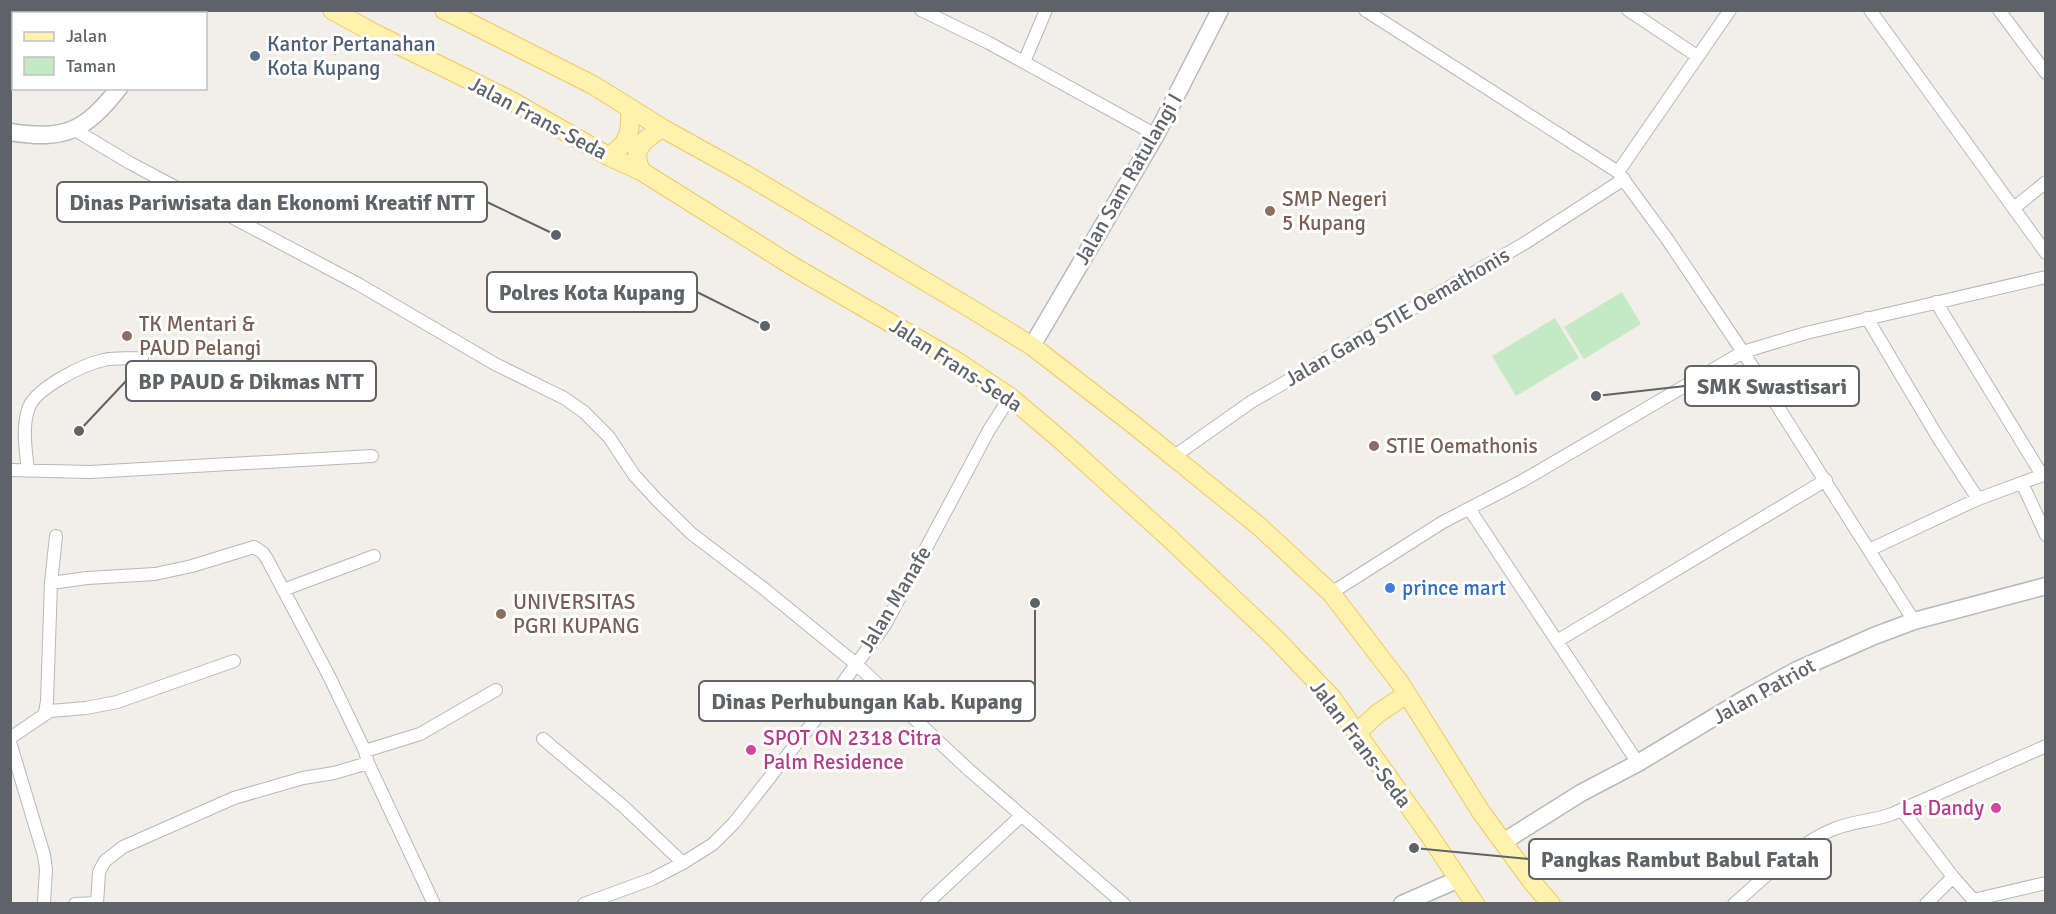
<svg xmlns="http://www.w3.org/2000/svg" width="2056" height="914" viewBox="0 0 2056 914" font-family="Signika,sans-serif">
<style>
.park{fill:#c5e8c5}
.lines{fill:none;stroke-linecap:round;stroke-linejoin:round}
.street-casing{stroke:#b5b8bc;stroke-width:14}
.secondary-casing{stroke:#b6babf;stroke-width:19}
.primary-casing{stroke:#f2c960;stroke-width:20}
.street{stroke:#fff;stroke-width:12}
.secondary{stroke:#fff;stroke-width:16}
.primary{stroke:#fff2af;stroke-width:18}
.service-dot{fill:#5c6f8a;stroke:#fff;stroke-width:2}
.education-dot{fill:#8d6e63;stroke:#fff;stroke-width:2}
.shop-dot{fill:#3f7fe0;stroke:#fff;stroke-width:2}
.hotel-dot{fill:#d1479c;stroke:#fff;stroke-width:2}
.labels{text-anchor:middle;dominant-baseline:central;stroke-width:6;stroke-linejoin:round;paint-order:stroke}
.service-label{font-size:21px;fill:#4e5e75;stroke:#fff;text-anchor:start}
.street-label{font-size:21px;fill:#5f6368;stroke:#fff}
.education-label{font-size:21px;fill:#785e54;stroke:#fff;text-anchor:start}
.shop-label{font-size:21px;fill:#366cbe;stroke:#fff;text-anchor:start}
.hotel-label{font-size:21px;fill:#b23c85;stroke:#fff;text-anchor:start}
.leader{fill:none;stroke:#5f6368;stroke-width:2}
.callout-dot{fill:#5f6368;stroke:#fff;stroke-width:2}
.callout{fill:#fff;stroke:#5f6368;stroke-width:2}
.callout-label{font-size:22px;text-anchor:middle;font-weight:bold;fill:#5f6368}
</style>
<rect width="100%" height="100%" fill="#f1efe8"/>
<!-- park -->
<path class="park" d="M1622,292L1641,324L1584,359L1564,327Z
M1555,318L1579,358L1516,396L1492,356Z"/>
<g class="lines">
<!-- street casing -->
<g class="street-casing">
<path id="street" d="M921,10L989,43L1156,135
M1365,10L1618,172L1667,239L1743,352L1914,621
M1628,10L1697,56
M1870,10L2046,253
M1999,10L2046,73
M1024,62L1046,10
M75,130L130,163L358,284L495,364L564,398L584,412L609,437L634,475L657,500L692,534L763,588L856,664L969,770L1124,904
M1618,172L1730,10
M2014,208L2046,182
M1936,302L2042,475
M1867,318L1939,439L1978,499
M1173,457L1251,402L1525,243L1624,179
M10,470L90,472L372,456
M28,471C26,451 22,429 28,410C33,389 84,364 104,360C116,357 130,359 142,358
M2022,483L2046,535
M1470,510L1638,763
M1869,550L1978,499L2046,474
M51,583L56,536
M283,590L374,556
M1331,593L1443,522L1522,481L1743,352L1806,333L2046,277
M1557,641L1826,480
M45,713L47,701L51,583L87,578L155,574L192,566L254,547L263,553L267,559L329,676L365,751L368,763
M10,738L50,711L86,708L117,702L234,661
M543,739L624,807L683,863
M10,742L44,855L46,869L44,903
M365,751L420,734L496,690
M1902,810L1953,877L1977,904
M1973,900L2046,883
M927,903L1021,816
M75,904L97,903
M97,904L99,872L105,861L123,847L234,798L303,778L334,773L368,763L434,904
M584,904L652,879L683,863L713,844L734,823L822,711L885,625L989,430L1010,397
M1734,904C1763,879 1798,843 1834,829C1853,821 1873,821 1892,814L2046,746
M1926,904L1953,877"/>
</g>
<!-- secondary casing -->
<g class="secondary-casing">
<path id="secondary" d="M170,14L171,10
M10,132C65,141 85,131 119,88
M1032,346L1156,135L1220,10
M1503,842L1581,793L1638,763L1746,698L1797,670L1874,636L1914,621L2046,586
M1402,904L1459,879"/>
</g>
<!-- primary casing -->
<g class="primary-casing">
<path id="primary" d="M332,10L372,32L508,99L608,156L641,171L794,267L958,362L1010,397L1062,441L1168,537L1275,638L1332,698L1430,836L1475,904
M444,10L593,85L662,128L745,174L970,308L1032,346L1134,425L1260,527L1331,593L1400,683L1481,812L1533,883L1551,904
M608,156C629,145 631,132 630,109
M641,171C630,148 644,140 662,128
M1356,734L1377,714L1407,694"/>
</g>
<!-- street -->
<use href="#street" class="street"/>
<!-- secondary -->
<use href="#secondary" class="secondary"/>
<!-- primary -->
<use href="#primary" class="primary"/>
</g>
<!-- markers -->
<circle class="service-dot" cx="255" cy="56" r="6"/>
<g class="education-dot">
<circle cx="1270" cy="211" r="6"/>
<circle cx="127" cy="336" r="6"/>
<circle cx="1374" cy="446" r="6"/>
<circle cx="501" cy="614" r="6"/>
</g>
<circle class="shop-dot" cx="1390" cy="588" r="6"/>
<g class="hotel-dot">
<circle cx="751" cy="750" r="6"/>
<circle cx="1996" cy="808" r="6"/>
</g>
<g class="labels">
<!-- service labels -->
<g class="service-label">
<text x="267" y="44">Kantor Pertanahan<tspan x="267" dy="24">Kota Kupang</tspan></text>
</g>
<!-- street labels -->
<g class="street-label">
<text transform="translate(538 118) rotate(28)">Jalan Frans-Seda</text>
<text transform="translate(1128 179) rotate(-60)">Jalan Sam Ratulangi I</text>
<text transform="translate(1397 317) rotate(-30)">Jalan Gang STIE Oemathonis</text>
<text transform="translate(956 365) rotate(33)">Jalan Frans-Seda</text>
<text transform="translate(895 599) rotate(-59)">Jalan Manafe</text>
<text transform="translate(1764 691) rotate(-29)">Jalan Patriot</text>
<text transform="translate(1361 744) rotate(53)">Jalan Frans-Seda</text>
</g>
<!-- education labels -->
<g class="education-label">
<text x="1282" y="199">SMP Negeri<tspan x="1282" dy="24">5 Kupang</tspan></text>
<text x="139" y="324">TK Mentari &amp;<tspan x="139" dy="24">PAUD Pelangi</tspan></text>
<text x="1386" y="446">STIE Oemathonis</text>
<text x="513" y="602">UNIVERSITAS<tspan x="513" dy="24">PGRI KUPANG</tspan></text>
</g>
<!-- shop labels -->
<g class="shop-label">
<text x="1402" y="588">prince mart</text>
</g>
<!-- hotel labels -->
<g class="hotel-label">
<text x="763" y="738">SPOT ON 2318 Citra<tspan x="763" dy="24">Palm Residence</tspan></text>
<text x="1984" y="808" text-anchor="end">La Dandy</text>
</g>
</g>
<!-- callouts -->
<path class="leader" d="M556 235L487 202M765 326L697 292M79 431L126 381M1596 396L1685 386M1035 603L1035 701M1414 848L1529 859"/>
<g class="callout-dot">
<circle cx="556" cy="235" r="6"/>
<circle cx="765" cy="326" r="6"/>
<circle cx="79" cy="431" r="6"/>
<circle cx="1596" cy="396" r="6"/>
<circle cx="1035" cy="603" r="6"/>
<circle cx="1414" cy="848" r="6"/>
</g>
<g class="callout">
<rect x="57" y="182" width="430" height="40" rx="6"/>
<rect x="487" y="272" width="210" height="40" rx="6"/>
<rect x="126" y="361" width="250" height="40" rx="6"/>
<rect x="1685" y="366" width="174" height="40" rx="6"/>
<rect x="699" y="681" width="336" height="40" rx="6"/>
<rect x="1529" y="839" width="302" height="40" rx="6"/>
</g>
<g class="callout-label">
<text x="272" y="210">Dinas Pariwisata dan Ekonomi Kreatif NTT</text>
<text x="592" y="300">Polres Kota Kupang</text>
<text x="251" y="389">BP PAUD &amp; Dikmas NTT</text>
<text x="1772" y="394">SMK Swastisari</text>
<text x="867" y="709">Dinas Perhubungan Kab. Kupang</text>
<text x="1680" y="867">Pangkas Rambut Babul Fatah</text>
</g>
<!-- border -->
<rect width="2056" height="914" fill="none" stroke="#5f6368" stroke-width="24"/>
<!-- legend -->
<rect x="12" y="12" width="195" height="78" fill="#ffffff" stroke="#bfc1c3" stroke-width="1.5"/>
<rect x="24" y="32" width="30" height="9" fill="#fff2af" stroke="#bfc1c3" stroke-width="1.5"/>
<text x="66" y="42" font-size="18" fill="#5f6368">Jalan</text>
<rect x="24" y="57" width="30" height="18" fill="#c5e8c5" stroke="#bfc1c3" stroke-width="1.5"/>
<text x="66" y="72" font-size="18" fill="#5f6368">Taman</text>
</svg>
